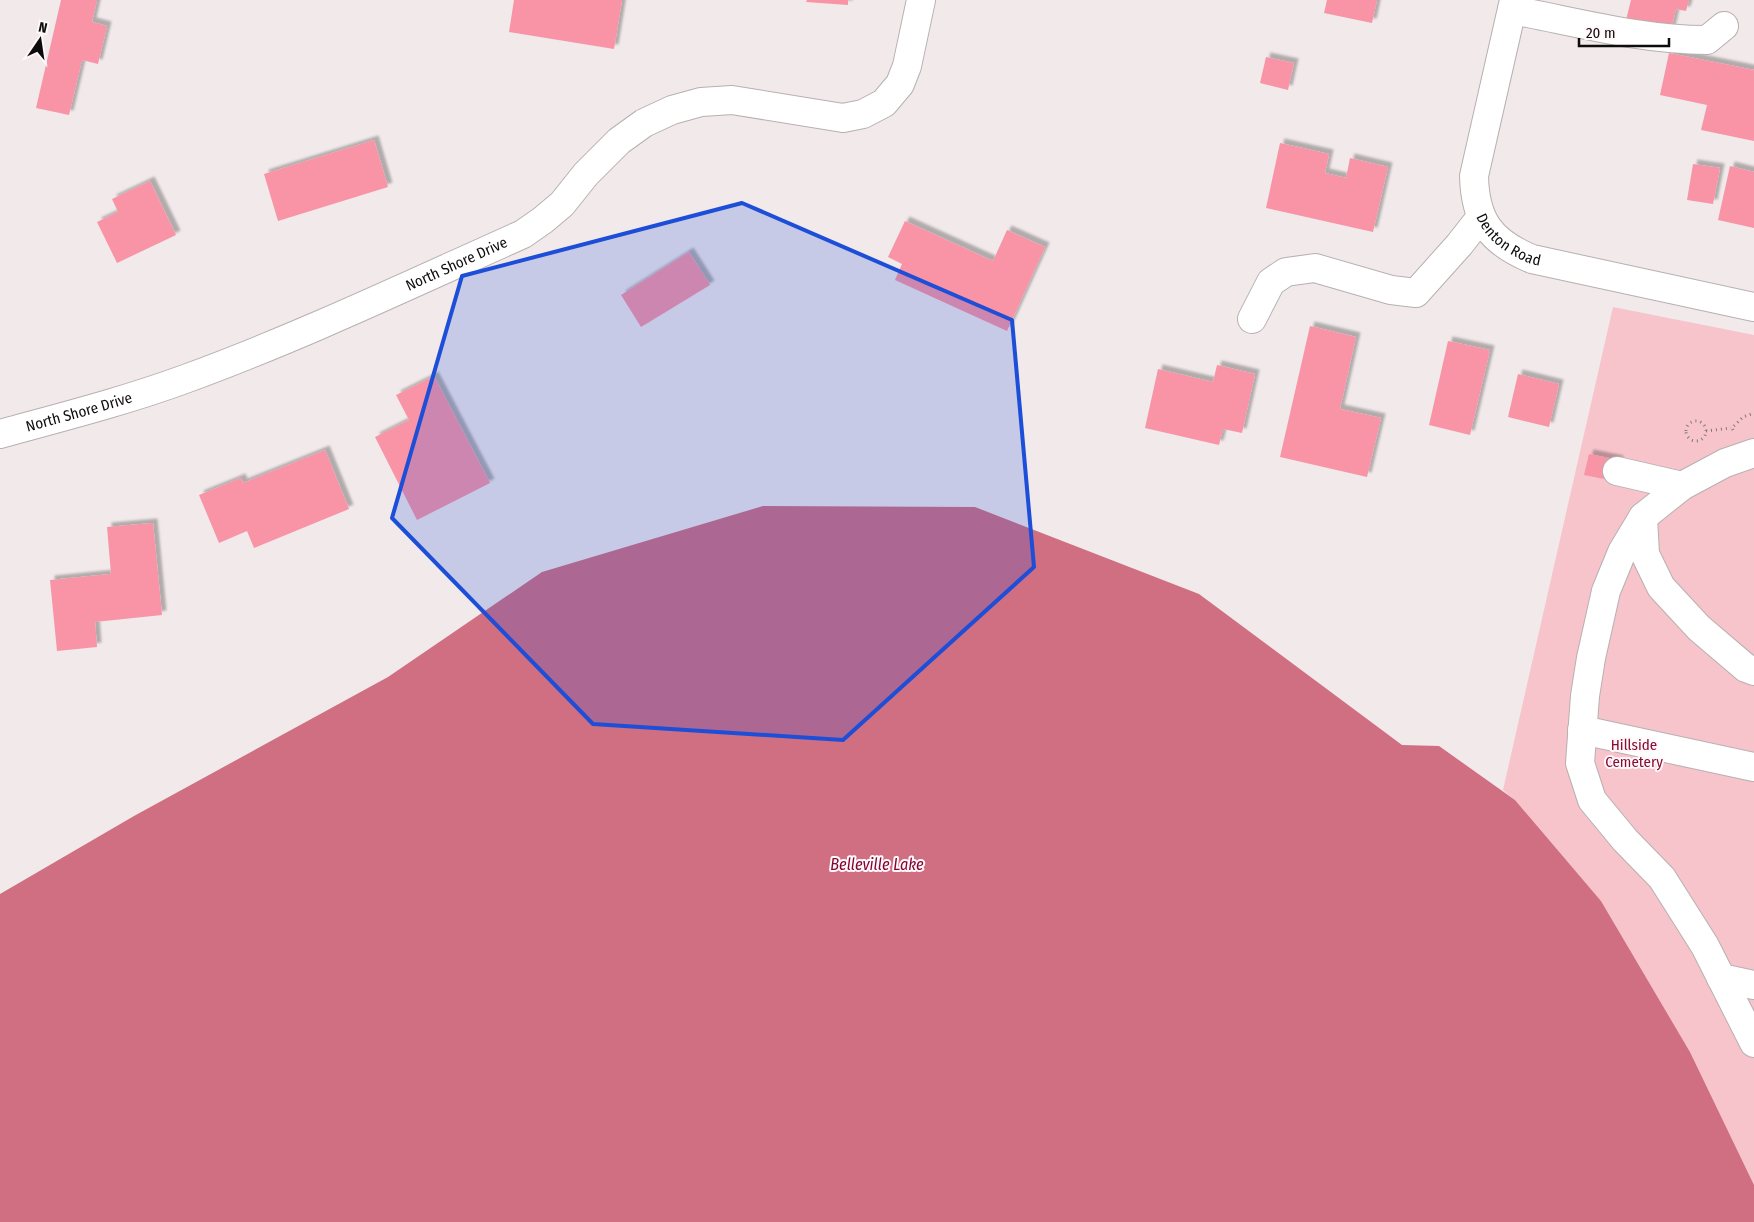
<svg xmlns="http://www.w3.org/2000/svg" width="1754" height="1222" viewBox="0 0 1754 1222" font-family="'Fira Sans Condensed',sans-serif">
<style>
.green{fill:#f7c4cb}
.water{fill:#d06f81}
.building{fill:#f994a6;filter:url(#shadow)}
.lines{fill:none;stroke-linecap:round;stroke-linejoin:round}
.minor-casing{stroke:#b7b0b1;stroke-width:30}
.path{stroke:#7e797a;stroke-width:3;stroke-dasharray:1 4;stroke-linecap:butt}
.minor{stroke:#fff;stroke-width:28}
.marked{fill:#1d4ed8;fill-opacity:0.2;stroke:#1d4ed8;stroke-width:4;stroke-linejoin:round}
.labels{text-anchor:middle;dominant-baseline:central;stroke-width:4;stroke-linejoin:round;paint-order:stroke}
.street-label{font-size:15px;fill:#0e0b0c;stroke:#fff7f8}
.park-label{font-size:15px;fill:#870d38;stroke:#fff7f8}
.water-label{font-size:16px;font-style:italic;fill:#820434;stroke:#fff7f8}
</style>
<defs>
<filter id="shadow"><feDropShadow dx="4.5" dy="-4.5" stdDeviation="1" flood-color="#0004"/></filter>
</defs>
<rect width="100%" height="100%" fill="#f1e9ea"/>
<!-- green -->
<path class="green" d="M1613,307L1754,335V1185L1690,1052L1601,901L1515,800L1503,790Z"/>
<!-- water -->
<path class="water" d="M763,506L975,507L1199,594L1402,745L1439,746L1515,800L1601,901L1690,1052L1754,1185V1222H0V894L134,816L388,677L542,572Z"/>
<!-- building -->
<path class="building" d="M61,0H97L92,22L107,26L98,64L82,60L69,115L36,108Z
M514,0H622L614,49L509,32Z
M807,0H848V5L806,2Z
M1327,0H1377L1372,23L1324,13Z
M1631,0H1689L1686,11L1676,9L1671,30L1626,20Z
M1669,53L1754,70V141L1701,130L1707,105L1660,95Z
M1266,57L1294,63L1288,90L1260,83Z
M374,140L388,187L278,221L264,174Z
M1280,143L1329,154L1325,173L1346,178L1350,158L1388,167L1373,232L1266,208Z
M1693,164L1720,168L1713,204L1687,200Z
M1730,166L1754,172V228L1718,220Z
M150,181L176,235L117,263L97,222L118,212L112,199Z
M905,221L993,261L1007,230L1045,247L1007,331L895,280L902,264L888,257Z
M689,252L710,285L641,327L621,295Z
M1310,326L1356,337L1340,409L1381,418L1367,477L1280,457Z
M1448,341L1490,350L1470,435L1429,425Z
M1217,365L1255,374L1242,433L1223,429L1219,445L1145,428L1158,369L1213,382Z
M1518,374L1559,384L1549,427L1508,417Z
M434,376L490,483L417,520L375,437L409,420L396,395Z
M325,450L349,509L254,548L247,531L219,543L199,495L241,478L243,483Z
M1589,454L1619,460L1614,481L1584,475Z
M153,523L162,615L95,622L97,647L57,651L50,580L111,574L107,527Z"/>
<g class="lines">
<!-- minor casing -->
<g class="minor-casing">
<g id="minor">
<path id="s1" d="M1514,0L1474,176C1475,221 1491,242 1532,259L1754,307"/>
<path d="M1512,10C1576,22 1641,40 1707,40L1724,26"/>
<path d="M1252,319L1271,282L1286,272L1315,268L1391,290L1416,293L1459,245L1481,217"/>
<path id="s2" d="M0,434C62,417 125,401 185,379C300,337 411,284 523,234L543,220L562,204L586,174L619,141L644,123L672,110L701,102L732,100L843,118L863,114L884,103L900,84L907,66L921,0"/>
<path d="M1754,453L1725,463L1682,486L1643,517L1622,552L1606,591L1591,658L1585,696L1580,763L1592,800L1625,840L1662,878L1705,946L1754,1043"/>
<path d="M1617,471L1682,486"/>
<path d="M1643,517L1645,554L1661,587L1699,628L1746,668L1754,671"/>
<path d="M1582,730L1754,767"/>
<path d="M1721,978L1754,985"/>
</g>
</g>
<!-- path -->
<path class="path" d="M1686 431a10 10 0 1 1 20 0a10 10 0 1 1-20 0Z
M1733,430L1732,428L1743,417L1754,413
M1706,431L1731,428"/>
<!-- minor -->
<use href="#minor" class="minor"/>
</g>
<!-- marked area -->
<path class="marked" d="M742,203L1012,320L1034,567L843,740L593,724L392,518L462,276Z"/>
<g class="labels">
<!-- street labels -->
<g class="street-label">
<text stroke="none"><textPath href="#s1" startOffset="259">Denton Road</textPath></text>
<text stroke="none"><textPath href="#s2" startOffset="488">North Shore Drive</textPath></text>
<text stroke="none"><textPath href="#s2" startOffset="82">North Shore Drive</textPath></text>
</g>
<!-- park labels -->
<g class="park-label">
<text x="1634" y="745">Hillside<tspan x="1634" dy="17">Cemetery</tspan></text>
</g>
<!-- water labels -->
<g class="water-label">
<text x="877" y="864">Belleville Lake</text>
</g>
</g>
<!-- north arrow -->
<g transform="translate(40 40) rotate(13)" stroke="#fff7f8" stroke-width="4" paint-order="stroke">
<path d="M0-4L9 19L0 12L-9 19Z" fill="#0e0b0c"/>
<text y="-8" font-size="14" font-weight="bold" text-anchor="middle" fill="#0e0b0c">N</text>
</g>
<!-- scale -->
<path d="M1579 38v8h90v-8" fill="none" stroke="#0e0b0c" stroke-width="2.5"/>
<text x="1586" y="38" font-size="15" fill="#0e0b0c" stroke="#fff7f8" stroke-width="4" paint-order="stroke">20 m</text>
</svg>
